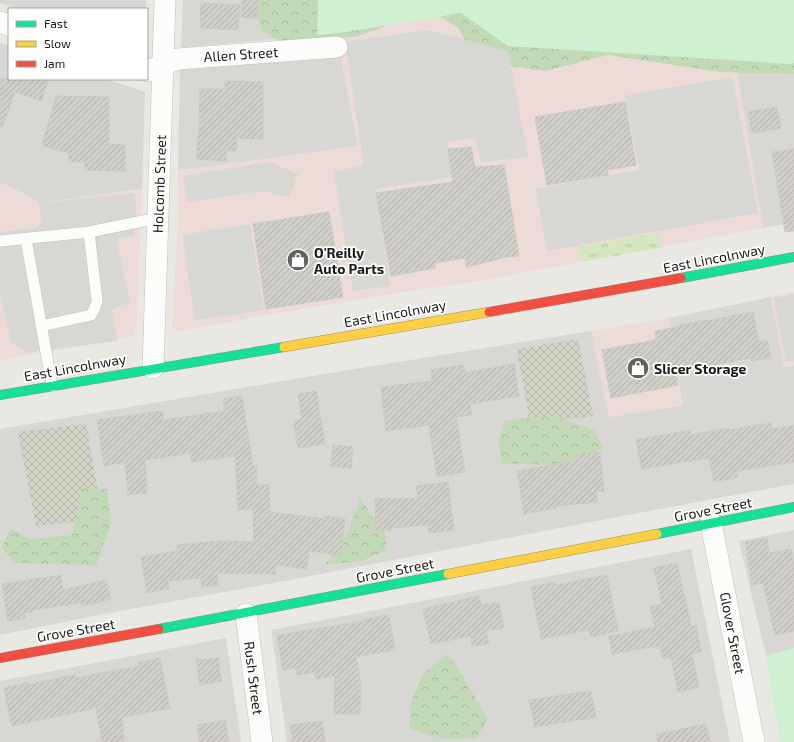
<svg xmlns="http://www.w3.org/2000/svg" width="794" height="742" viewBox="0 0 794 742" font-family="'Exo 2',sans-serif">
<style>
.residential{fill:#d8d7d4}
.commercial{fill:#ecdbd6}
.construction{fill:url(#construction-cross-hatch)}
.grass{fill:url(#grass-tufts)}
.forest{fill:url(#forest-crowns)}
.park{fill:#cff1d1}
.parking{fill:#d7d7d4}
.building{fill:url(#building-hatch);stroke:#ccc9c4}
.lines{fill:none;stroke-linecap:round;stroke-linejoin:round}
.lane-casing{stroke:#c1c1be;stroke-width:12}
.street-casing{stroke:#c1c1be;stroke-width:22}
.fast-casing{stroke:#8f927b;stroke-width:10}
.slow-casing{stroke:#8f927b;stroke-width:10}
.jam-casing{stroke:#8f927b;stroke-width:10}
.lane{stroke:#fcfcfb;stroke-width:11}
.street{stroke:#fcfcfb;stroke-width:21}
.fast{stroke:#16e098;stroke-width:9}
.slow{stroke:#ffcf43;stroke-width:9}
.jam{stroke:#f24e42;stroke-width:9}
.labels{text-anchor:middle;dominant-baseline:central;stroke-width:3.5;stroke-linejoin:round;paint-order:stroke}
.street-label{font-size:14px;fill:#1a1a1a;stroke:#fff}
.poi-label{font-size:14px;font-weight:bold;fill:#1a1a1a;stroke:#fff;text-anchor:start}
</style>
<defs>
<pattern id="construction-cross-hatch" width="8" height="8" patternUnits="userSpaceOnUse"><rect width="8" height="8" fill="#d2d3c4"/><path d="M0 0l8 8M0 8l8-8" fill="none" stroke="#b4b5a8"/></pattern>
<pattern id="grass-tufts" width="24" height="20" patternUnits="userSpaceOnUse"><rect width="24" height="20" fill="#d3e8bf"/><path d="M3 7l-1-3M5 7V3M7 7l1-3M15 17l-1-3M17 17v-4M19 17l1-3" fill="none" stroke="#b5c6a4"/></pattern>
<pattern id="forest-crowns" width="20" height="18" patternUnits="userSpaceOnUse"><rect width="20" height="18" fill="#c1d9b7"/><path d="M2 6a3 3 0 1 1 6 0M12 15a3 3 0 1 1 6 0" fill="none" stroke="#a5ba9d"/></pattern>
<pattern id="building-hatch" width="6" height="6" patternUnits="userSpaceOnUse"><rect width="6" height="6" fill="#cfcec9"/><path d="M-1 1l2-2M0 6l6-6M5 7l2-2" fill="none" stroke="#b1b0ac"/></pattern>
</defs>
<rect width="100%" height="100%" fill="#e9e8e2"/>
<!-- residential -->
<path class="residential" d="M0,0H146V9H16L0,3Z
M183,0H318L317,35L181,48Z
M0,43L9,46V79H106L145,92L142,189L39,203L13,188L0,183Z
M340,53L358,146L178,171L180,68Z
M735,60L794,63V222L763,228Z
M771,297L784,367L794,366V484L622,516L290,580L109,613L0,635V429L330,373L591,331L609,417L682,405L669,318Z
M794,530V648L766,656L739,541Z
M691,549L730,742H287L271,630Z
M226,638L241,742H0V681Z"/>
<!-- commercial -->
<path class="commercial" d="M461,13L735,60L763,228L477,281L384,295L177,331L172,327L178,224V171L358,146L340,53V33Z
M0,183L13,188L39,203L142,189L137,318L134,335L130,337L0,360Z
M794,292V366L784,367L771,297Z
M669,318L683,405L609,417L591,331Z"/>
<!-- construction -->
<path class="construction" d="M578,339L593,416L530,424L517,349Z
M86,424L103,519L36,526L18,432Z"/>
<!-- grass -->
<path class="grass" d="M658,233L660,248L581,262L579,247Z"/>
<!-- forest -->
<path class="forest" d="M252,0H348L794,29V74L720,72L608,55L545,71L477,61L458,28L430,10L358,36L286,45L262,31Z
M552,415L594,430L603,448L561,466L501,463L499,439L504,421Z
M82,487L107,489L111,524L96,565L15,563L2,548L10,529L32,539L72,535Z
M360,499L385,533L387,550L361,561L325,565L348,532Z
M447,654L456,665L488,719L476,738L433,740L409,732L411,702L422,675Z"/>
<!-- park -->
<path class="park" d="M318,0H794V63L790,64L508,46L461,13L340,33L317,35Z
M794,648V742H780L766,656Z"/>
<!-- parking -->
<path class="parking" d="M429,30L508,51L528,157L481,162L475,137L447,142L452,177L375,189L390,286L353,291L334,171L364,166L345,42Z
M732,77L758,213L547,251L536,189L639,170L625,96Z
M270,162L298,174L289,197L263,191L187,202L183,176Z
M135,193L136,210L133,236L120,237L117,242L130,303L115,307L112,311L117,341L32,352H27L11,342L0,293V232L37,228L41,223L39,203Z
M250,224L264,310L195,320L182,235Z
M794,294V361L786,362L774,298Z
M379,720L451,741V742H374Z"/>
<!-- building -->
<path class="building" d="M242,0H258L257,18L241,17Z
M201,3L240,5L238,30L200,28Z
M0,79H49L41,101L15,92L2,127L0,126Z
M225,81L263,82V139L237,138L236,151H226V161L197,159L198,134H199L200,89H225Z
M56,96L109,97V144L125,145V171L85,170V162H69V153L42,145Z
M625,102L636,165L607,170L608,175L547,185L535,117Z
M777,107L781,128L752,133L748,112Z
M471,147L475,167L504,165L519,256L506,257L467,267L465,258L434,263L435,268L391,276L376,193L453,182L448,149Z
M794,149V231L785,232L772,152Z
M329,212L343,297L266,309L253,224Z
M753,312L759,342L767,341L771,357L752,361L751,358L713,365L714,367L676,373L678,385L611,398L602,350L656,340L655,331L679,327V325L729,317V316Z
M514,364L519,396L470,404L472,415L456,417L465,472L437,476L429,425L386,431L381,387L432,381L431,370L464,365L465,373Z
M316,391L325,444L298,448L294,421L302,419L298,394Z
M242,396L253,466H257L256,485H269L270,512L325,519V516L345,519L341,555L309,551L307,569L275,565L276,574H255L217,573L218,585L202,587L201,578L168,581L169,589L147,593L141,557L177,551V545L219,541L254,542L253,509L238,510L235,456L191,462L190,453L145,460L147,493L128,495L125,462L104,466L97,420L162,411L163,420L225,411L223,399Z
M771,423L772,429L794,425V462L737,471L738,477L714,482L709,458L642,469L636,440L690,430L691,435L729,428V430Z
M333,445L353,447L351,468L331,466Z
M600,452L604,491H596L597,502L555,506L556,508L524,514L517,471L576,461V455Z
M448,482L454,530L429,533L428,525L392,528V530H375V499L418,498L416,486Z
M767,538L769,553L791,549L794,566V631L775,635L763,583L752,585L745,542Z
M677,563L691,626L696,625L701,652L692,654L699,687L678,692L671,657L663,659L660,646L649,648V647L612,654L609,636L655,627L650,607L662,604L654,568Z
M61,575L63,590L106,580L111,599L82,606L81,603L32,610V612L24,613L26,618L8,621L2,584Z
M607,575L618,631L591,637L589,630L541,639L531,587L556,582V585Z
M479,596L481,605L499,602L504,628L486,631L489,644L472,646L471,636L431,644L423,609Z
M389,615L395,650L356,657L361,685L360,714H334L335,676L316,679L315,672L297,675L296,668L283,670L277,635L365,621V619Z
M160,658L170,708L122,717L124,742H102L96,708L12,726L4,688L27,683V685L75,675V678L140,666L139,662Z
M218,658L221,681L200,685L196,660Z
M591,691L596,717L535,727L529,700Z
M225,720L229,742H200L197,725Z
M322,721L325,742H293L290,725Z
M706,724L710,742H657V734Z"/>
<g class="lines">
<!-- lane casing -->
<g class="lane-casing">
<path id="lane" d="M26,239L52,386
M0,241L89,232L158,218
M41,326L91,315L94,310L97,301L89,232"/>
</g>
<!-- street casing -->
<g class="street-casing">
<path id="street" d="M0,22L9,25
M147,71L178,59L337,47
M153,368L165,0
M711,523L754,742
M246,614L262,742"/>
</g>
<!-- fast casing -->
<g class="fast-casing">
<path id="fast" d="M681,278L794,257
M0,395L284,347
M657,534L794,507
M159,629L448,574"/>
</g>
<!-- slow casing -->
<g class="slow-casing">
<path id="slow" d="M284,347L489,312
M448,574L657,534"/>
</g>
<!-- jam casing -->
<g class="jam-casing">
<path id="jam" d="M489,312L681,278
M0,658L159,629"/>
</g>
<!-- lane -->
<use href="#lane" class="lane"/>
<!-- street -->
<use href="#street" class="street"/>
<!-- fast -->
<use href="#fast" class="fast"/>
<!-- slow -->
<use href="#slow" class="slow"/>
<!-- jam -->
<use href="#jam" class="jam"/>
</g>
<!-- icons -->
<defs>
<g id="shop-disc" transform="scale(1.15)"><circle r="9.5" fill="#626260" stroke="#fff"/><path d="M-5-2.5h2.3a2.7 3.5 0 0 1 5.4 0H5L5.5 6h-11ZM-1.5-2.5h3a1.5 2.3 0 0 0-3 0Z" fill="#fff"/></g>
</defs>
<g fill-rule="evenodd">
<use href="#shop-disc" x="298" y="260"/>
<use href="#shop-disc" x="638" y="368"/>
</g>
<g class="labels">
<!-- street labels -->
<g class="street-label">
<text transform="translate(241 54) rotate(-4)">Allen Street</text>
<text transform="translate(159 184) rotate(-88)">Holcomb Street</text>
<text transform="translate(714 258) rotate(-11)">East Lincolnway</text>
<text transform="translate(395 313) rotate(-10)">East Lincolnway</text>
<text transform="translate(75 367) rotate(-10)">East Lincolnway</text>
<text transform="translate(713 509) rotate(-11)">Grove Street</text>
<text transform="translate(395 570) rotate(-11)">Grove Street</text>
<text transform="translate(76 630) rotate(-10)">Grove Street</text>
<text transform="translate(733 633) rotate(79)">Glover Street</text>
<text transform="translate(254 678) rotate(83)">Rush Street</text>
</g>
<!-- poi labels -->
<g class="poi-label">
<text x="314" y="252">O'Reilly<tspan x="314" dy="16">Auto Parts</tspan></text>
<text x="654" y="368">Slicer Storage</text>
</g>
</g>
<!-- legend -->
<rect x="8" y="8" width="140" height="72" fill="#ffffff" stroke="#a3a3a3"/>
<rect x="16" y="21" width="20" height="6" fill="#16e098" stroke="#a3a3a3"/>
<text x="44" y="28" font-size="12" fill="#1a1a1a">Fast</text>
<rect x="16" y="41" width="20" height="6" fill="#ffcf43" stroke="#a3a3a3"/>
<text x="44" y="48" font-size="12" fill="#1a1a1a">Slow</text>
<rect x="16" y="61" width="20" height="6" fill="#f24e42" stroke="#a3a3a3"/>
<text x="44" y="68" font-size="12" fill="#1a1a1a">Jam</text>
</svg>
